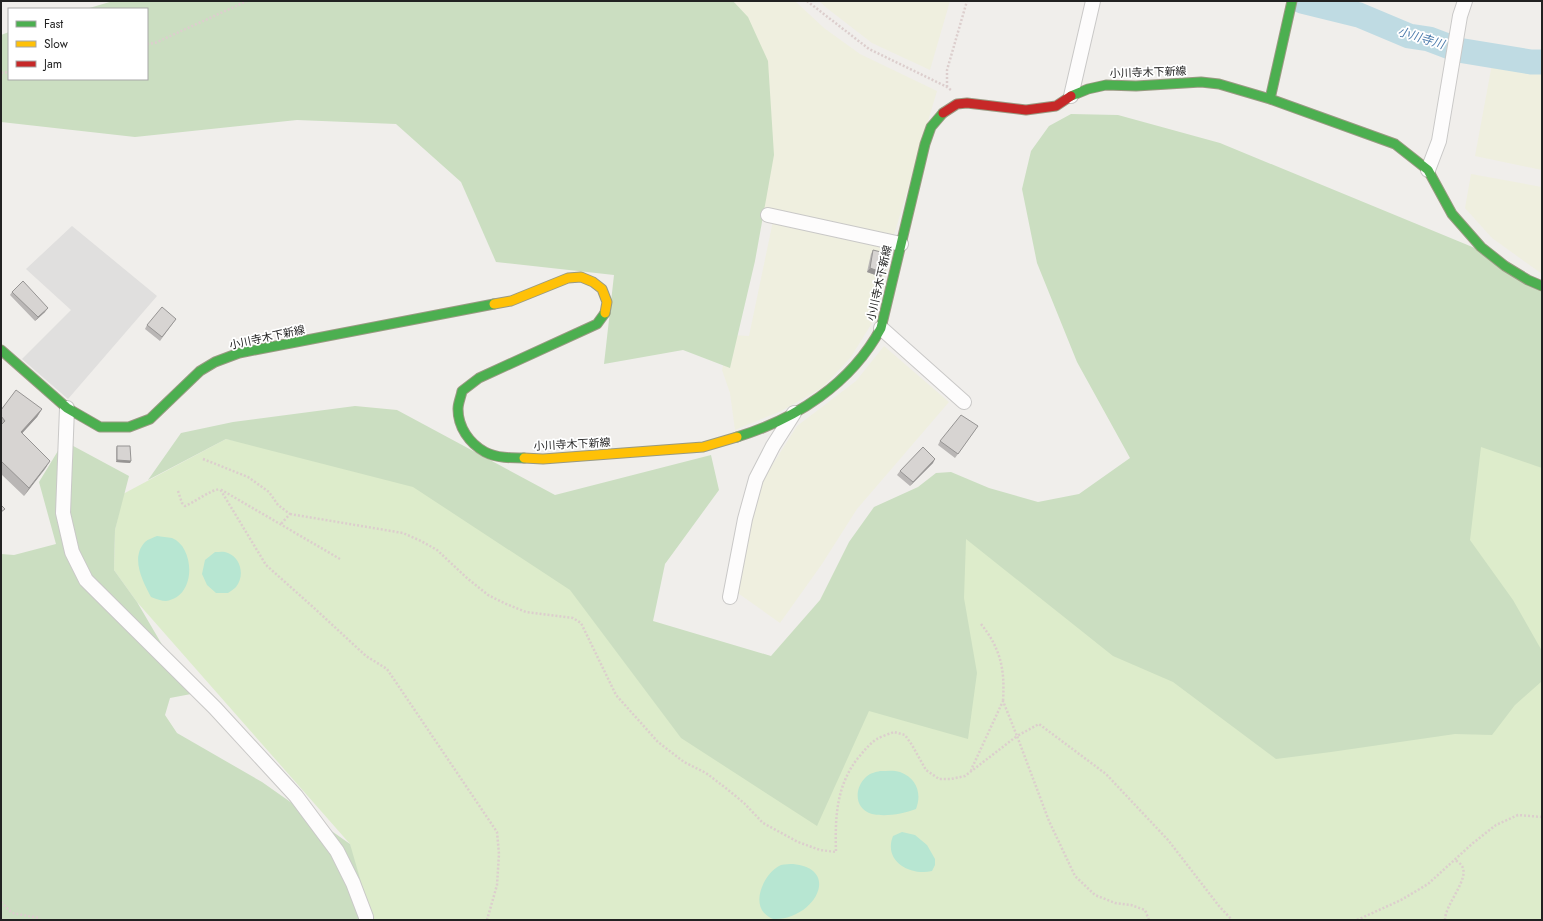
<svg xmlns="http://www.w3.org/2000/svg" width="1543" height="921" viewBox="0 0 1543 921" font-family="Jost,'Noto Sans JP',sans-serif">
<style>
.farmland{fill:#efefdf}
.grass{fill:#ddeccb}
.forest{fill:#cbdec1}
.pitch{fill:#b7e6d2}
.parking{fill:#e0dfde}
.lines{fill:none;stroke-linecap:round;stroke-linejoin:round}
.river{stroke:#bfdbe3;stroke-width:25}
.street-casing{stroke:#c9c8c7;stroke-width:16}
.fast-casing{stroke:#999a82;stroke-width:11}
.slow-casing{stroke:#999a82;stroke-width:11}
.jam-casing{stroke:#999a82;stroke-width:11}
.path{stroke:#dccecd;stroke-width:2.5;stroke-dasharray:2 2;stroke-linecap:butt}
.street{stroke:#fdfcfc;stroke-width:14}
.fast{stroke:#4caf50;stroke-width:9}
.slow{stroke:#ffc107;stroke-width:9}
.jam{stroke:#c62828;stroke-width:9}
.wall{fill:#b9b6b5}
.shaded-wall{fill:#969493}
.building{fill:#d7d4d2;stroke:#969493}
.labels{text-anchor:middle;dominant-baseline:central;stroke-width:3.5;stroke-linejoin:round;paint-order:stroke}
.street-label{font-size:11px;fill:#222;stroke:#fff}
.water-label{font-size:12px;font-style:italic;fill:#4a7aab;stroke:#fff}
</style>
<rect width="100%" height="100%" fill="#f0eeeb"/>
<!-- farmland -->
<path class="farmland" d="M735,1H795L824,28L860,54L937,91L894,235L757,207L735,40Z
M819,1H950L930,70L872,43L828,9Z
M1492,64L1529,72L1542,73V170L1475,156Z
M1471,174L1542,187V274L1492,238L1465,208Z
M773,221L893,249L872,323L851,357L822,388L781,411L735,430L730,393L722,370L731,335L749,336Z
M884,346L949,402L857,509L822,564L780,623L735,591L750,522L764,478L797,426L856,381Z"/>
<!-- grass -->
<path class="grass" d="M1503,407L1542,415V920H360L350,844L137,602L114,570L115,530L123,494L226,439L455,482L810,785L950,509L1431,519Z"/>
<!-- forest -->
<path class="forest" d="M113,1H733L748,17L768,61L774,155L755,261L730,368L683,350L604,364L614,275L496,262L461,182L396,124L297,120L135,137L1,122V35L9,32V79H147V9H86Z
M1071,114L1118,115L1220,143L1487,253L1542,286V468L1481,447L1470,540L1513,600L1542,651L1541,682L1515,705L1492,735L1455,734L1331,752L1276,759L1173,682L1113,656L966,539L964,598L977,673L968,739L869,711L817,826L681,738L570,590L413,487L226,439L148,480L181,433L233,422L355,406L397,410L555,495L711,455L719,490L665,564L653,621L771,656L820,600L849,542L874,507L918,487L936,473L951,472L989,488L1038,502L1079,494L1130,458L1077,362L1037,263L1022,189L1031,151L1049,126Z
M64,441L129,476L115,530L114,570L137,602L191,694L170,698L165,715L177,733L262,782L350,844L372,920H1V554L14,555L56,544L39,482Z"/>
<!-- pitch -->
<path class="pitch" d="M157,536C161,537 168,537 172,538C195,547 197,597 166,601C162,601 156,599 151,597C143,582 130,558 145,542C148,539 153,538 157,536Z
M215,552C219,552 224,551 228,553C241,558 245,576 236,587C234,589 231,591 228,593H216L207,585L202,574L205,560Z
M880,771C887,771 894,770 900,772C917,778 922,794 916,809C903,814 885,817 872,814C854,809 854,788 866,777C870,773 876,772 880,771Z
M902,832L915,835L927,845L935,859V865L932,871C910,876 883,861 893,836Z
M793,864C843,869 813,921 773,919C747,909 763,873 781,865C785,864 790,864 793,864Z"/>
<!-- parking -->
<path class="parking" d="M72,226L157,296L68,399L22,359L71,310L26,269Z"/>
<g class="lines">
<!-- river -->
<path class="river" d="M1302,1L1359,15L1409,36L1429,39L1458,50L1531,62H1542"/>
<!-- street casing -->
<g class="street-casing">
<path id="street" d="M1071,96L1093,1
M1428,170L1439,141L1460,16L1465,1
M768,215L901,244
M881,328L964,402
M67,408L63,513L72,552L86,580L215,708L296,796L337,851L353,883L366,917V920
M730,597L745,519L756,479L773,446L794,413"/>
</g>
<!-- fast casing -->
<g class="fast-casing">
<path id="fast" d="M1071,96L1088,89L1106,85L1136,86L1201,82L1219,84L1270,99L1292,1
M1270,99L1395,144L1428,170L1452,214L1481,247L1505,266L1528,280L1542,286
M1,350L67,408L100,427H129L150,419L200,371L215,362L239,353L494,304
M737,437C796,419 851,384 881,328L925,144L931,127L943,113
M524,458C512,458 496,458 485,452C469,443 458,427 458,409C458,403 461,397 462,391L479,378L597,324L605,313"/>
</g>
<!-- slow casing -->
<g class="slow-casing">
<path id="slow" d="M494,304L511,301L568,278L581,277L593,282L602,289L607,302L605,313
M524,458L543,459L703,447L737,437"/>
</g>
<!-- jam casing -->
<g class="jam-casing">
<path id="jam" d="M943,113L957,104L967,103L1026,110L1056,106L1071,96"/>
</g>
<!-- path -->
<path class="path" d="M807,1L869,49L947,87L951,90
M147,44L155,43L247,1
M1,73L9,72
M947,87V70L967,1
M203,459L248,477L269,492L278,505L290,514L280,525
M178,491L182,503L185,506C197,501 208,491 220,489
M290,514L403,533L421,541L437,550L468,579L488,595L504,603L526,612L573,618L581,623L616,695L658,742L684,762L706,773L727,789L744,803L763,823L798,842L820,850L836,852C835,818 836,786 858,758C864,751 869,744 877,739C882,736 889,734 894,732L905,735L912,745L926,770L939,779H951L965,776L1017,736L1003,701L971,770
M340,559L220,489L266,565L313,607L366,656L387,669L497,832L499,854L497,885L487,920
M981,624C1001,649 1005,670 1003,701
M1,902L12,913L39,918L40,920
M1149,920L1145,910L1131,905L1115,903L1095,895L1075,876L1049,821L1017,736L1039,724L1106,774L1168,840L1219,906L1232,920
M1357,920L1401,900L1428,884L1473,843L1496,825L1518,815L1542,817
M1445,920C1445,904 1470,879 1462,866C1461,864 1457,861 1455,860"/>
<!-- street -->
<use href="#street" class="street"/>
<!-- fast -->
<use href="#fast" class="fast"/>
<!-- slow -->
<use href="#slow" class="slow"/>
<!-- jam -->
<use href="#jam" class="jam"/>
</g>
<!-- wall -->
<path class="wall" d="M873,250L881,277L867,272L871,254Z
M12,292L45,312L35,321L10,295Z
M176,319L160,341L145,329L147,325Z
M42,409L37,417L22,433L50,461L24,496L1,474V410Z
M978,426L955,458L938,445L940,441Z
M117,446L131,461L130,463L116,462V448Z
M933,463L910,486L897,475L900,471Z"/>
<!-- shaded-wall -->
<path class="shaded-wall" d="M870,268L884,273L881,277L867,272Z
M48,308L45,312L35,321L38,317Z
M42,409L37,417L16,440L21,432Z
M935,459L933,463L910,486L913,482Z
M117,460L131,461L130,463L116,462Z
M50,461L45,469L24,496L29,488Z"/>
<!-- building -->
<path class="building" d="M873,250L889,254L884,273L870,268Z
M23,281L48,308L38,317L12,292Z
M162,307L176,319L162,337L147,325Z
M16,390L42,409L21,432L50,461L29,488L1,461V425L5,421L1,416V410Z
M961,415L978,426L958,454L940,441Z
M117,446H130L131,461L117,460Z
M923,447L935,459L913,482L900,471Z
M1,505L5,509L1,512Z"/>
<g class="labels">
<!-- street labels -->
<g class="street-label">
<text transform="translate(1148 72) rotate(-2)">小川寺木下新線</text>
<text transform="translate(879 283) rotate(-77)">小川寺木下新線</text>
<text transform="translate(267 337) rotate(-12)">小川寺木下新線</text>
<text transform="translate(572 444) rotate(-3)">小川寺木下新線</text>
</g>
<!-- water labels -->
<g class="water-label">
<text transform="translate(1421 38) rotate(17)">小川寺川</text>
</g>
</g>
<!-- border -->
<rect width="1543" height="921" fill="none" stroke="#222222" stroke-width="4"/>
<!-- legend -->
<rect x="8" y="8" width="140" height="72" fill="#ffffff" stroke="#a7a7a7"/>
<rect x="16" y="21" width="20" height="6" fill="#4caf50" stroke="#a7a7a7"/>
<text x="44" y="28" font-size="12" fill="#222222">Fast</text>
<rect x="16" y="41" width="20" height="6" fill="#ffc107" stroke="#a7a7a7"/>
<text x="44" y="48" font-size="12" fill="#222222">Slow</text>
<rect x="16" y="61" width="20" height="6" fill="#c62828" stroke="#a7a7a7"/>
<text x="44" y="68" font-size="12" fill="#222222">Jam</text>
</svg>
